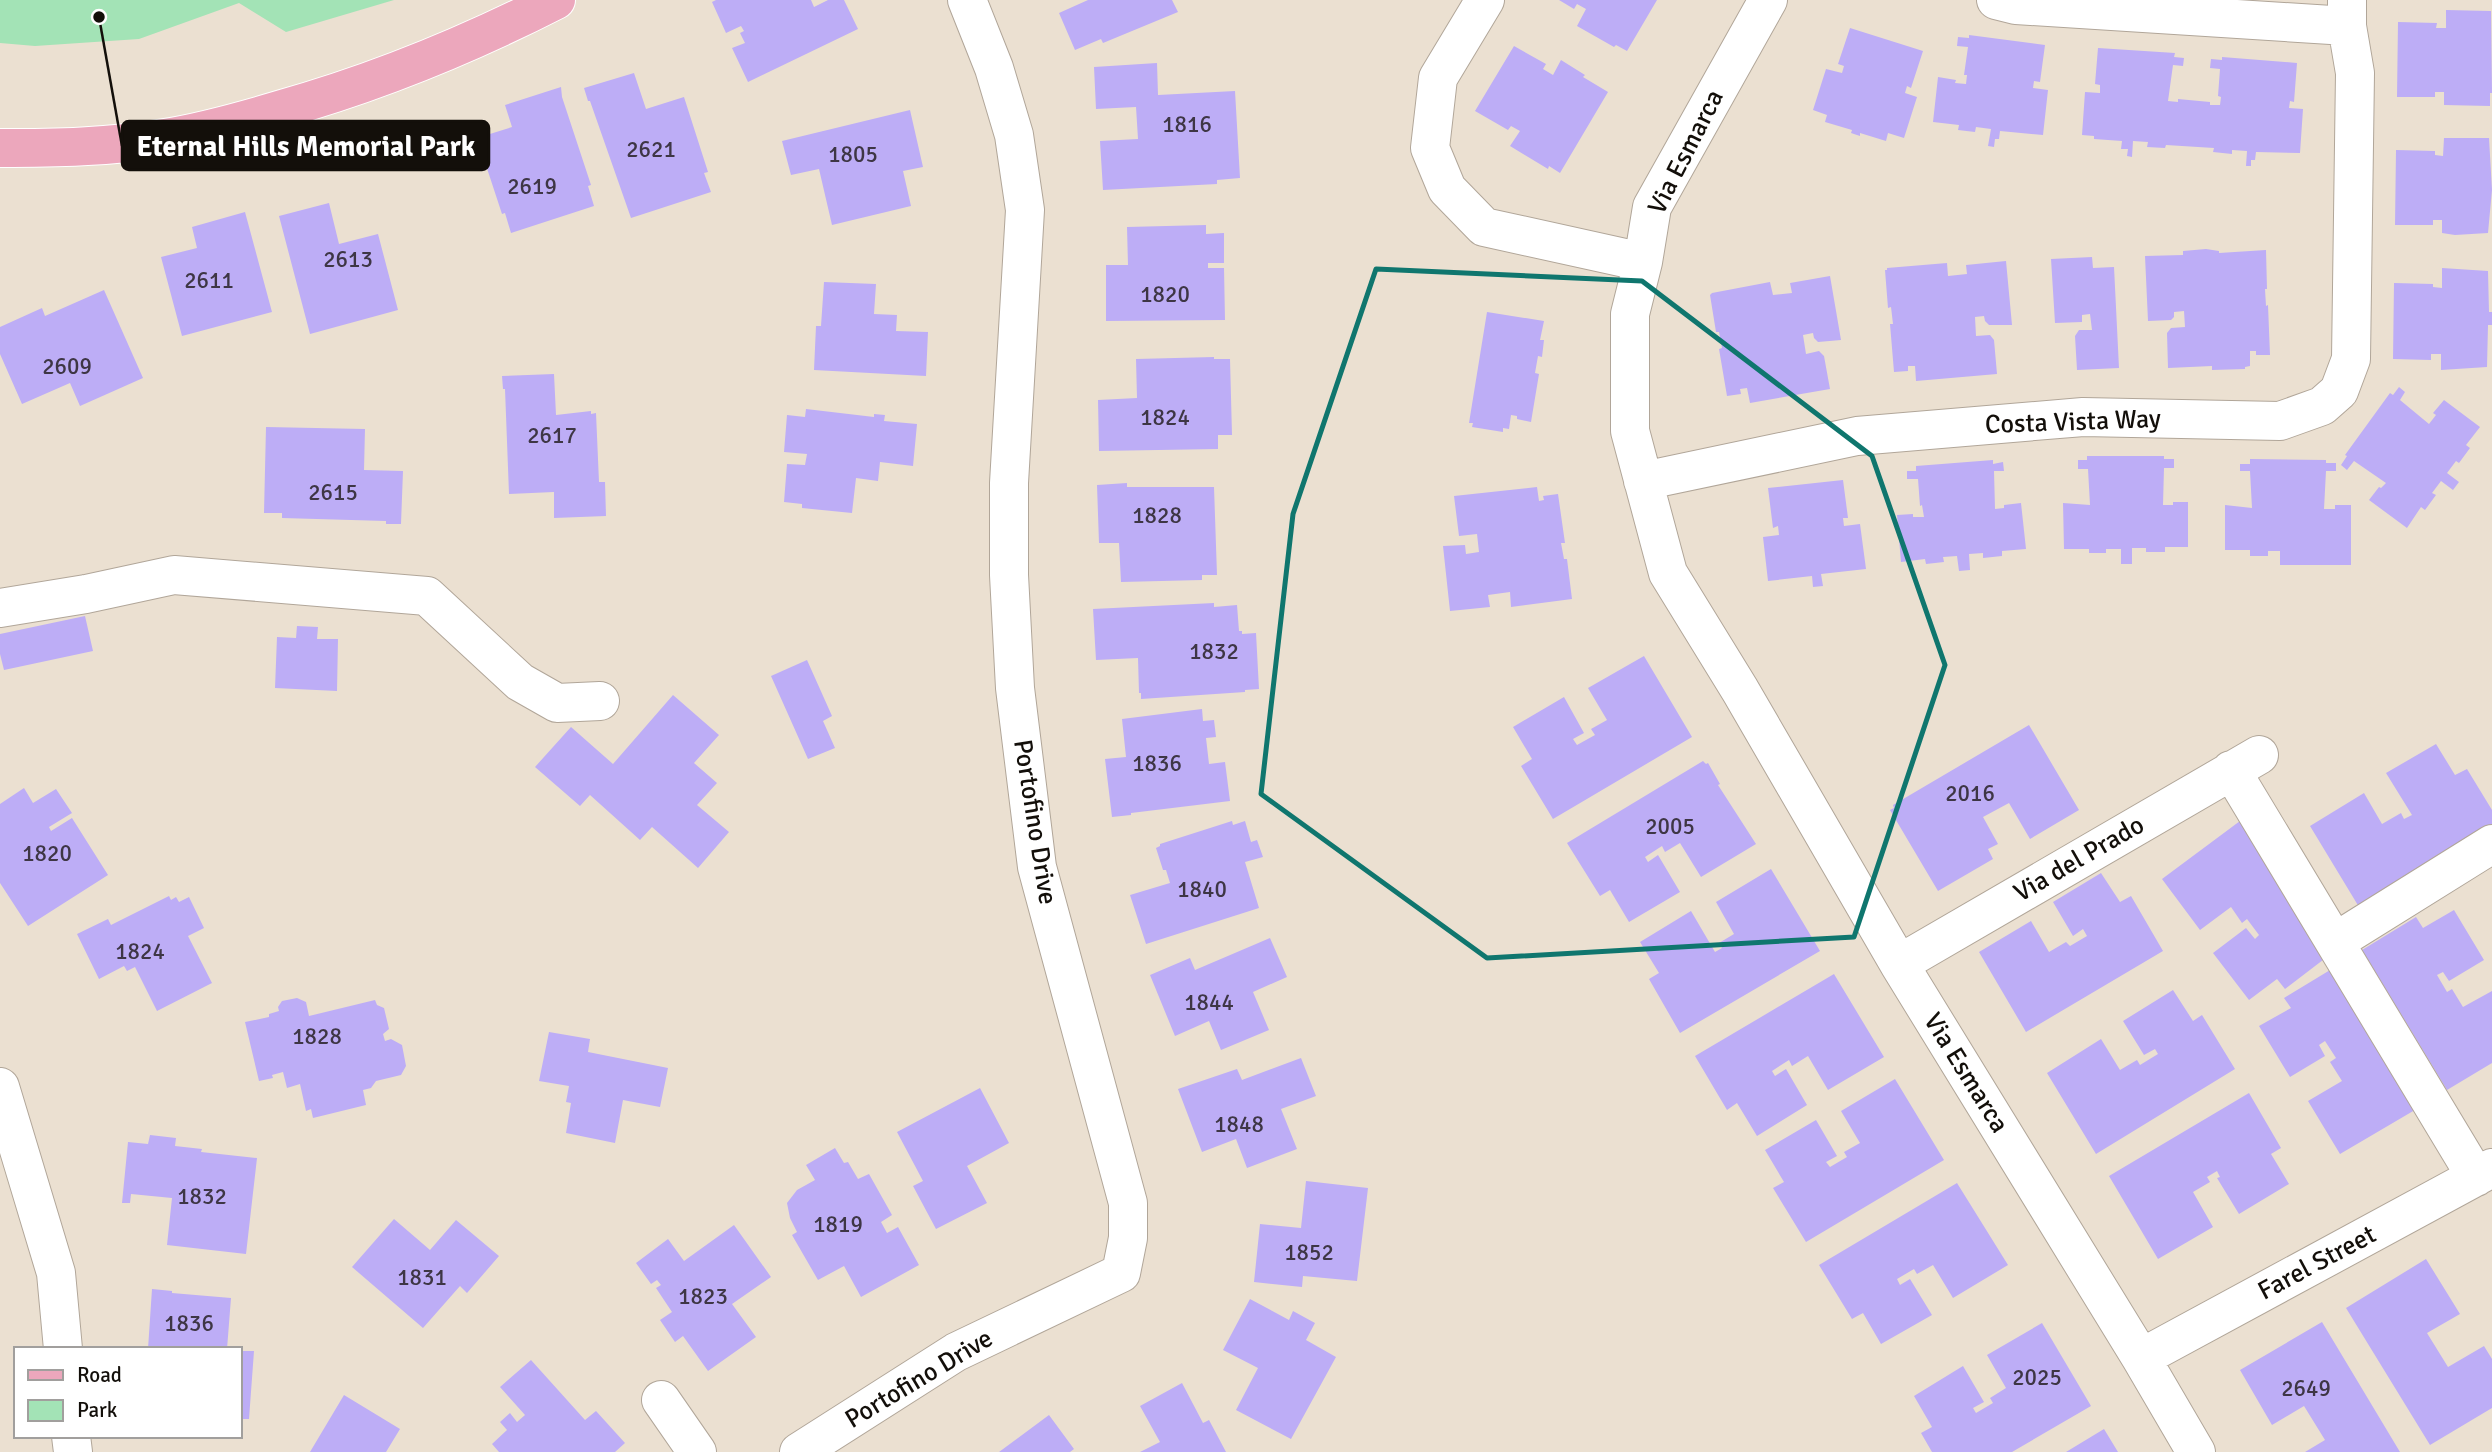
<svg xmlns="http://www.w3.org/2000/svg" width="2492" height="1452" viewBox="0 0 2492 1452" font-family="Signika,sans-serif">
<style>
.green{fill:#a3e3b6}
.building{fill:#bdadf6}
.lines{fill:none;stroke-linecap:round;stroke-linejoin:round}
.minor-casing{stroke:#b1a699;stroke-width:40}
.major-casing{stroke:#fff;stroke-width:40}
.minor{stroke:#fff;stroke-width:38}
.major{stroke:#eca7bc;stroke-width:38}
.marked{fill:none;stroke:#0f766e;stroke-width:5;stroke-linejoin:round}
.labels{text-anchor:middle;dominant-baseline:central;stroke-width:5;stroke-linejoin:round;paint-order:stroke}
.number-label{font-size:23px;fill:#3e3645}
.street-label{font-size:26px;fill:#130f0a;stroke:#fff}
.leader{fill:none;stroke:#130f0a;stroke-width:2.5}
.callout-dot{fill:#130f0a;stroke:#fff;stroke-width:2.5}
.callout{fill:#130f0a;stroke:#130f0a;stroke-width:2.5}
.callout-label{font-size:28px;text-anchor:middle;font-weight:bold;fill:#fff}
</style>
<rect width="100%" height="100%" fill="#ebe0d1"/>
<!-- green -->
<path class="green" d="M0,0H394L286,32L239,3L139,39L35,46L0,43Z"/>
<!-- building -->
<path class="building" d="M716,0H811L814,7L828,0H844L858,29L748,82L732,48L745,43L740,33L744,31L741,26L726,33L712,2Z
M1088,0H1172L1178,12L1103,43L1101,39L1075,50L1059,13Z
M1559,0H1657L1627,51L1616,45L1614,47L1577,26L1586,9L1577,4L1574,9Z
M2446,10L2491,11L2492,93H2490V106L2444,105V92H2435V97H2397L2398,22L2437,23L2436,28H2446Z
M1850,28L1923,51L1911,88L1907,86L1905,93L1917,97L1904,138L1888,133L1886,141L1860,133V136L1851,133L1852,130L1825,122L1827,115L1813,110L1826,69L1842,73L1844,66L1838,64Z
M1969,35L2045,45L2040,82L2034,81L2033,88L2048,90L2043,135L2000,131L1999,139H1995L1994,147L1988,146L1991,129L1976,127L1975,132L1958,130L1959,125L1933,122L1938,77L1956,80L1955,83L1966,84L1967,75H1964L1968,47L1957,46L1958,37L1969,38Z
M1514,46L1546,64L1543,69L1553,75L1561,60L1585,75L1583,77L1608,92L1560,173L1549,166L1548,169L1510,146L1520,131L1511,126L1508,130L1475,111Z
M2098,48L2175,53L2174,57L2184,58L2183,66L2173,65L2168,101L2178,102V99L2210,102V105H2220L2221,97L2218,96L2220,69L2210,68L2211,59L2222,60V57L2297,63L2294,102L2290,101L2289,108L2303,109L2300,153L2256,152L2255,160H2251V166H2246L2247,151L2232,150V154L2213,152L2214,148L2166,145L2165,148L2147,147L2148,142L2133,141L2132,157L2127,156L2128,149H2121L2122,141L2094,139V136L2082,135L2085,92L2100,93V85L2095,84Z
M1157,63L1158,95L1235,91L1240,178L1217,180V184L1103,190L1100,141L1138,139L1136,107L1096,109L1094,67Z
M634,73L646,109L684,97L708,172L704,173L711,192L631,218L590,101H588L584,88Z
M561,87L562,97L591,185L588,186L594,206L511,233L505,213L502,214L477,138L512,127L505,105Z
M910,110L923,167L903,171L911,206L832,225L819,169L791,175L782,141Z
M2444,138H2489L2492,190L2488,233L2455,235L2442,233V220H2433V225H2395L2396,150L2435,151V155L2443,156Z
M329,203L339,244L378,234L398,310L310,334L279,216Z
M245,212L272,312L182,336L161,257L197,248L192,227Z
M1206,225V234L1224,233V263H1208V268H1224L1225,320L1106,321V265H1128L1127,227Z
M2206,249L2219,251V253L2266,250L2267,289H2265L2266,306L2268,305L2270,355H2256V351H2250V366L2245,367V369L2212,370V366L2168,368L2167,333L2171,328L2185,327L2184,311L2174,312V317L2171,320L2148,321L2145,256L2183,255V251Z
M2092,257L2093,268L2114,267L2119,368L2077,370L2075,336L2079,330H2092L2090,314L2082,315V322L2055,323L2051,259Z
M2006,261L2012,325H1989L1985,321L1984,316L1975,317L1976,336L1990,335L1994,340L1997,374L1916,381L1915,366H1908V371L1894,372L1890,324H1893L1891,307L1888,308L1885,270H1887V268L1947,263L1948,276L1967,274L1966,265Z
M2442,268L2488,271L2489,312H2492V325H2488L2487,367L2441,370V354H2431V360L2393,359L2394,283L2433,284V287L2442,288Z
M1830,276L1841,340L1818,342L1814,338L1813,333L1803,335L1806,354L1819,351L1824,356L1830,389L1750,403L1747,388L1740,389L1741,394L1727,396L1719,349L1722,348L1719,332H1716L1710,295L1712,293L1770,282L1773,295L1792,293L1790,283Z
M824,282L876,284L874,314L897,315L896,331L928,332L926,376L814,370L816,326H821Z
M104,290L143,378L80,406L70,383L22,404L0,354V327L42,308L45,316Z
M1487,312L1544,321L1540,340H1544L1542,357L1538,356L1535,373L1539,374L1531,422L1517,419V416L1511,415L1509,429L1503,428V432L1472,427L1473,423H1469Z
M1214,357V359H1230L1232,435H1218V449L1099,451L1098,400L1137,398L1136,359Z
M554,374L556,415L591,411V414L596,413L599,482H605L606,516L554,518V492L509,494L505,389H503L502,376Z
M2399,387L2405,392L2400,400L2429,424L2436,415L2433,413L2444,400L2480,427L2466,445L2470,448L2459,463L2456,461L2447,473L2459,482L2453,490L2441,481L2432,493L2436,495L2425,510L2421,507L2407,528L2369,500L2379,487L2381,488L2386,483L2354,461L2347,470L2341,465L2347,456L2345,455L2390,393L2393,395Z
M806,409L874,417V414L885,415L884,421L917,424L913,466L880,462L878,481L856,478L852,513L802,508V504L784,502L787,464L805,465L807,454L784,452L787,415L805,417Z
M266,427L365,429L364,470L403,471L401,524H386V521L282,518V513H264Z
M2087,456H2164V459H2174V468H2164L2163,505H2173V502H2188V547H2165V552H2146V548H2132V564H2121V549H2106V553H2089V549H2064L2063,503L2090,505L2088,469H2078V460H2087Z
M2250,459L2326,460V463H2336V471H2326L2324,509H2335V505H2351V565H2280V551H2268V556H2250V550H2225V505L2252,508L2250,471H2240V464H2250Z
M1993,460V464L2003,462L2004,471H1994L1995,509L2004,508V505L2021,503L2026,549L2002,551V556L1983,558V553L1969,554L1970,570L1959,571L1957,556L1943,557L1944,562L1926,564L1925,559L1901,562L1897,515L1913,514V517H1924L1922,505L1920,506L1918,479H1907V471H1916V466Z
M1843,480L1848,518H1843L1844,526L1860,524L1866,569L1821,574L1823,586L1813,587L1812,576L1768,581L1763,537L1779,535L1778,526L1773,528L1768,488Z
M1127,483V487H1214L1217,575H1202V580L1121,582L1119,543H1099L1097,485Z
M1537,487L1539,501L1544,500L1543,496L1558,494L1565,543H1561L1564,559H1567L1572,599L1511,607L1510,592L1488,595L1490,607L1450,611L1443,546L1465,545L1466,554L1479,552L1477,534L1459,536L1454,496Z
M1214,603V607L1237,605L1239,631H1242V634L1256,633L1259,689L1245,690V692L1141,699V693H1139L1138,658L1096,660L1093,609Z
M85,616L93,651L4,670L0,654V634Z
M297,626L318,627L317,639H338L337,691L275,688L277,637L296,638Z
M1644,656L1692,737L1553,819L1521,766L1532,759L1513,727L1564,697L1584,733L1573,739L1577,745L1595,735L1591,729L1607,720L1588,688Z
M807,660L832,716L823,721L835,748L808,759L771,676Z
M673,695L719,735L694,763L717,783L697,805L729,832L698,868L652,827L640,840L590,795L580,806L535,767L571,727L613,764Z
M1202,709L1203,721L1214,720L1216,737L1206,738L1209,764L1225,762L1230,801L1131,813V815L1112,817L1105,759L1126,757L1122,719Z
M2029,725L2079,810L2030,839L2009,803L1983,817L1998,844L1988,849L1993,859L1938,891L1890,810L1894,808L1893,805Z
M2436,744L2455,775L2467,769L2492,810V827L2359,907L2310,826L2364,793L2382,824L2401,813L2404,819L2412,815L2386,773Z
M1703,761L1706,764L1708,763L1720,784L1718,785L1756,844L1701,877L1680,843L1665,852L1662,846L1645,857L1648,862L1658,855L1680,892L1629,922L1610,890L1600,896L1567,843Z
M24,788L33,803L56,789L72,813L49,827L51,831L72,818L108,875L28,926L0,883V804Z
M1232,821L1233,825L1245,821L1251,842L1257,840L1263,857L1245,862L1259,908L1146,944L1130,895L1170,883L1166,870H1163L1156,848L1160,846V844Z
M2240,821L2336,950L2285,989L2277,979L2249,1000L2213,953L2246,928L2255,939L2259,935L2247,919L2242,923L2231,907L2200,930L2162,879Z
M1771,869L1820,951L1680,1033L1649,979L1659,973L1640,942L1691,911L1715,952L1722,948L1719,943L1734,934L1716,902Z
M2101,873L2120,902L2131,896L2163,951L2026,1032L1979,952L2031,921L2049,952L2066,942L2070,946L2087,936L2083,929L2073,936L2053,902Z
M169,896L171,900L176,897L179,902L189,897L204,928L188,936L212,983L157,1011L135,967L127,971L124,966L99,979L77,934L108,919L111,925Z
M2454,910L2484,960L2449,981L2443,972L2437,975L2447,992L2452,989L2463,1007L2492,991V1063L2447,1090L2362,950L2416,917L2423,928Z
M1270,938L1287,977L1253,992L1269,1030L1221,1050L1209,1021L1175,1036L1150,975L1190,958L1195,970Z
M2340,964L2420,1107L2340,1154L2308,1101L2342,1081L2330,1062L2336,1058L2325,1041L2319,1045L2325,1056L2290,1077L2259,1026L2291,1008L2284,998Z
M1834,974L1884,1057L1828,1090L1808,1056L1792,1066L1789,1060L1772,1071L1775,1076L1786,1069L1807,1105L1757,1136L1737,1103L1727,1110L1695,1056Z
M2173,990L2193,1021L2202,1015L2235,1069L2096,1154L2047,1073L2101,1039L2120,1070L2137,1060L2140,1065L2158,1054L2155,1049L2144,1055L2123,1021Z
M297,998L306,1002L309,1016L375,1000L377,1005L384,1008L389,1029L383,1034L385,1041L391,1039L402,1045L406,1066L401,1075L376,1081L371,1088L363,1090L366,1105L313,1118L311,1109L306,1111L300,1084L287,1088L283,1072L272,1075L273,1078L259,1081L245,1022L269,1017V1014L279,1011L278,1007L282,1001Z
M549,1032L590,1039L588,1052L668,1068L660,1107L623,1100L615,1143L566,1133L571,1103L566,1102L569,1086L539,1081Z
M1301,1058L1316,1096L1281,1109L1297,1149L1247,1168L1236,1139L1202,1152L1178,1089L1237,1069L1242,1080Z
M1895,1079L1944,1160L1806,1242L1773,1188L1784,1182L1765,1150L1816,1120L1837,1156L1826,1162L1830,1167L1847,1157L1844,1152L1860,1143L1841,1111Z
M980,1088L1009,1143L967,1166L987,1203L936,1229L913,1186L923,1181L897,1132Z
M2249,1093L2281,1148L2271,1154L2289,1184L2239,1214L2217,1178L2220,1177L2217,1171L2207,1177L2210,1182L2193,1192L2213,1227L2158,1259L2109,1176Z
M150,1135L176,1138L175,1146L202,1149L201,1152L257,1158L246,1254L167,1245L172,1198L131,1194L130,1203H122L128,1142L148,1144Z
M835,1148L844,1163L848,1162L858,1179L869,1174L892,1215L881,1222L887,1233L898,1227L919,1265L861,1297L844,1266L818,1280L792,1235L797,1232L790,1218L787,1203L797,1190L815,1180L806,1165Z
M1306,1181L1368,1188L1357,1281L1303,1276L1302,1287L1254,1282L1260,1224L1301,1228Z
M1957,1183L2008,1265L1953,1298L1933,1265L1917,1274L1914,1269L1897,1279L1900,1285L1910,1279L1932,1315L1881,1344L1863,1313L1852,1319L1819,1265Z
M394,1219L430,1250L456,1220L499,1256L467,1293L460,1286L423,1328L352,1267Z
M734,1225L771,1277L732,1304L756,1337L708,1371L683,1336L675,1342L660,1320L672,1312L656,1288L661,1285L657,1280L651,1284L636,1263L668,1239L684,1261Z
M2426,1259L2460,1314L2427,1333L2448,1367L2484,1346L2492,1359V1408L2430,1445L2346,1308Z
M152,1289L172,1291V1293L231,1298L227,1349H148Z
M1250,1299L1289,1320L1293,1311L1315,1323L1306,1340L1336,1357L1291,1439L1236,1410L1258,1368L1223,1350Z
M2322,1322L2400,1452H2305L2325,1440L2304,1406L2272,1425L2240,1370Z
M2042,1323L2091,1406L2012,1452H1932L1921,1433L1932,1427L1914,1396L1963,1366L1984,1402L1973,1408L1976,1413L1993,1403L1990,1398L2006,1388L1987,1355Z
M240,1351H254L249,1419H240Z
M531,1360L585,1420L596,1411L625,1443L615,1452H499L492,1444L507,1430L500,1422L510,1413L517,1422L525,1415L500,1387Z
M1182,1383L1203,1423L1209,1420L1226,1452H1140L1160,1442L1140,1406Z
M344,1395L400,1429L386,1452H310Z
M1049,1415L1074,1449L1070,1452H999Z
M2104,1429L2118,1452H2066Z"/>
<g class="lines">
<!-- minor casing -->
<g class="minor-casing">
<path id="minor" d="M1485,0L1438,78L1430,148L1447,189L1484,227L1643,262
M1768,0L1652,207L1643,262L1630,314V431L1668,573L1740,690L1899,964L2141,1358L2196,1452
M1996,0L2016,5L2347,26
M1643,481L1857,436L2083,417L2280,421L2322,406L2339,391L2351,359L2355,73L2347,26V0
M0,608L86,594L174,575L427,596L520,682L557,703L600,701
M2231,770L2476,1177
M2335,942L2492,844
M1899,964L2259,755
M0,1087L56,1273L63,1349
M2141,1358L2492,1168
M661,1400L697,1452
M71,1436L73,1452
M799,1452L956,1352L1121,1273L1128,1238V1203L1037,867L1015,688L1009,575V483L1025,210L1014,135L994,68L967,0"/>
</g>
<!-- major casing -->
<g class="major-casing">
<path id="major" d="M0,148C55,148 110,147 165,138C203,132 242,121 279,110C375,83 468,45 556,0"/>
</g>
<!-- minor -->
<use href="#minor" class="minor"/>
<!-- major -->
<use href="#major" class="major"/>
</g>
<!-- marked area -->
<path class="marked" d="M1376,269L1642,281L1872,456L1945,665L1854,937L1487,958L1261,794L1293,514Z"/>
<g class="labels">
<!-- number labels -->
<g class="number-label">
<text x="1187" y="124">1816</text>
<text x="651" y="149">2621</text>
<text x="853" y="154">1805</text>
<text x="532" y="186">2619</text>
<text x="348" y="259">2613</text>
<text x="209" y="280">2611</text>
<text x="1165" y="294">1820</text>
<text x="67" y="366">2609</text>
<text x="1165" y="417">1824</text>
<text x="552" y="435">2617</text>
<text x="333" y="492">2615</text>
<text x="1157" y="515">1828</text>
<text x="1214" y="651">1832</text>
<text x="1157" y="763">1836</text>
<text x="1970" y="793">2016</text>
<text x="1670" y="826">2005</text>
<text x="47" y="853">1820</text>
<text x="1202" y="889">1840</text>
<text x="140" y="951">1824</text>
<text x="1209" y="1002">1844</text>
<text x="317" y="1036">1828</text>
<text x="1239" y="1124">1848</text>
<text x="202" y="1196">1832</text>
<text x="838" y="1224">1819</text>
<text x="1309" y="1252">1852</text>
<text x="422" y="1277">1831</text>
<text x="703" y="1296">1823</text>
<text x="189" y="1323">1836</text>
<text x="2037" y="1377">2025</text>
<text x="2306" y="1388">2649</text>
</g>
<!-- street labels -->
<g class="street-label">
<text transform="translate(1686 152) rotate(-63)">Via Esmarca</text>
<text transform="translate(2073 422) rotate(-2)">Costa Vista Way</text>
<text transform="translate(1035 822) rotate(81)">Portofino Drive</text>
<text transform="translate(2079 859) rotate(-30)">Via del Prado</text>
<text transform="translate(1966 1073) rotate(58)">Via Esmarca</text>
<text transform="translate(2317 1263) rotate(-28)">Farel Street</text>
<text transform="translate(919 1379) rotate(-31)">Portofino Drive</text>
</g>
</g>
<!-- callouts -->
<path class="leader" d="M99 17L122 146"/>
<circle class="callout-dot" cx="99" cy="17" r="7"/>
<rect class="callout" x="122" y="121" width="367" height="49" rx="7"/>
<g class="callout-label">
<text x="306" y="156">Eternal Hills Memorial Park</text>
</g>
<!-- legend -->
<rect x="14" y="1347" width="228" height="91" fill="#ffffff" stroke="#a19f9d" stroke-width="2"/>
<rect x="28" y="1370" width="35" height="10" fill="#eca7bc" stroke="#a19f9d" stroke-width="2"/>
<text x="77" y="1382" font-size="21" fill="#130f0a">Road</text>
<rect x="28" y="1400" width="35" height="21" fill="#a3e3b6" stroke="#a19f9d" stroke-width="2"/>
<text x="77" y="1417" font-size="21" fill="#130f0a">Park</text>
</svg>
